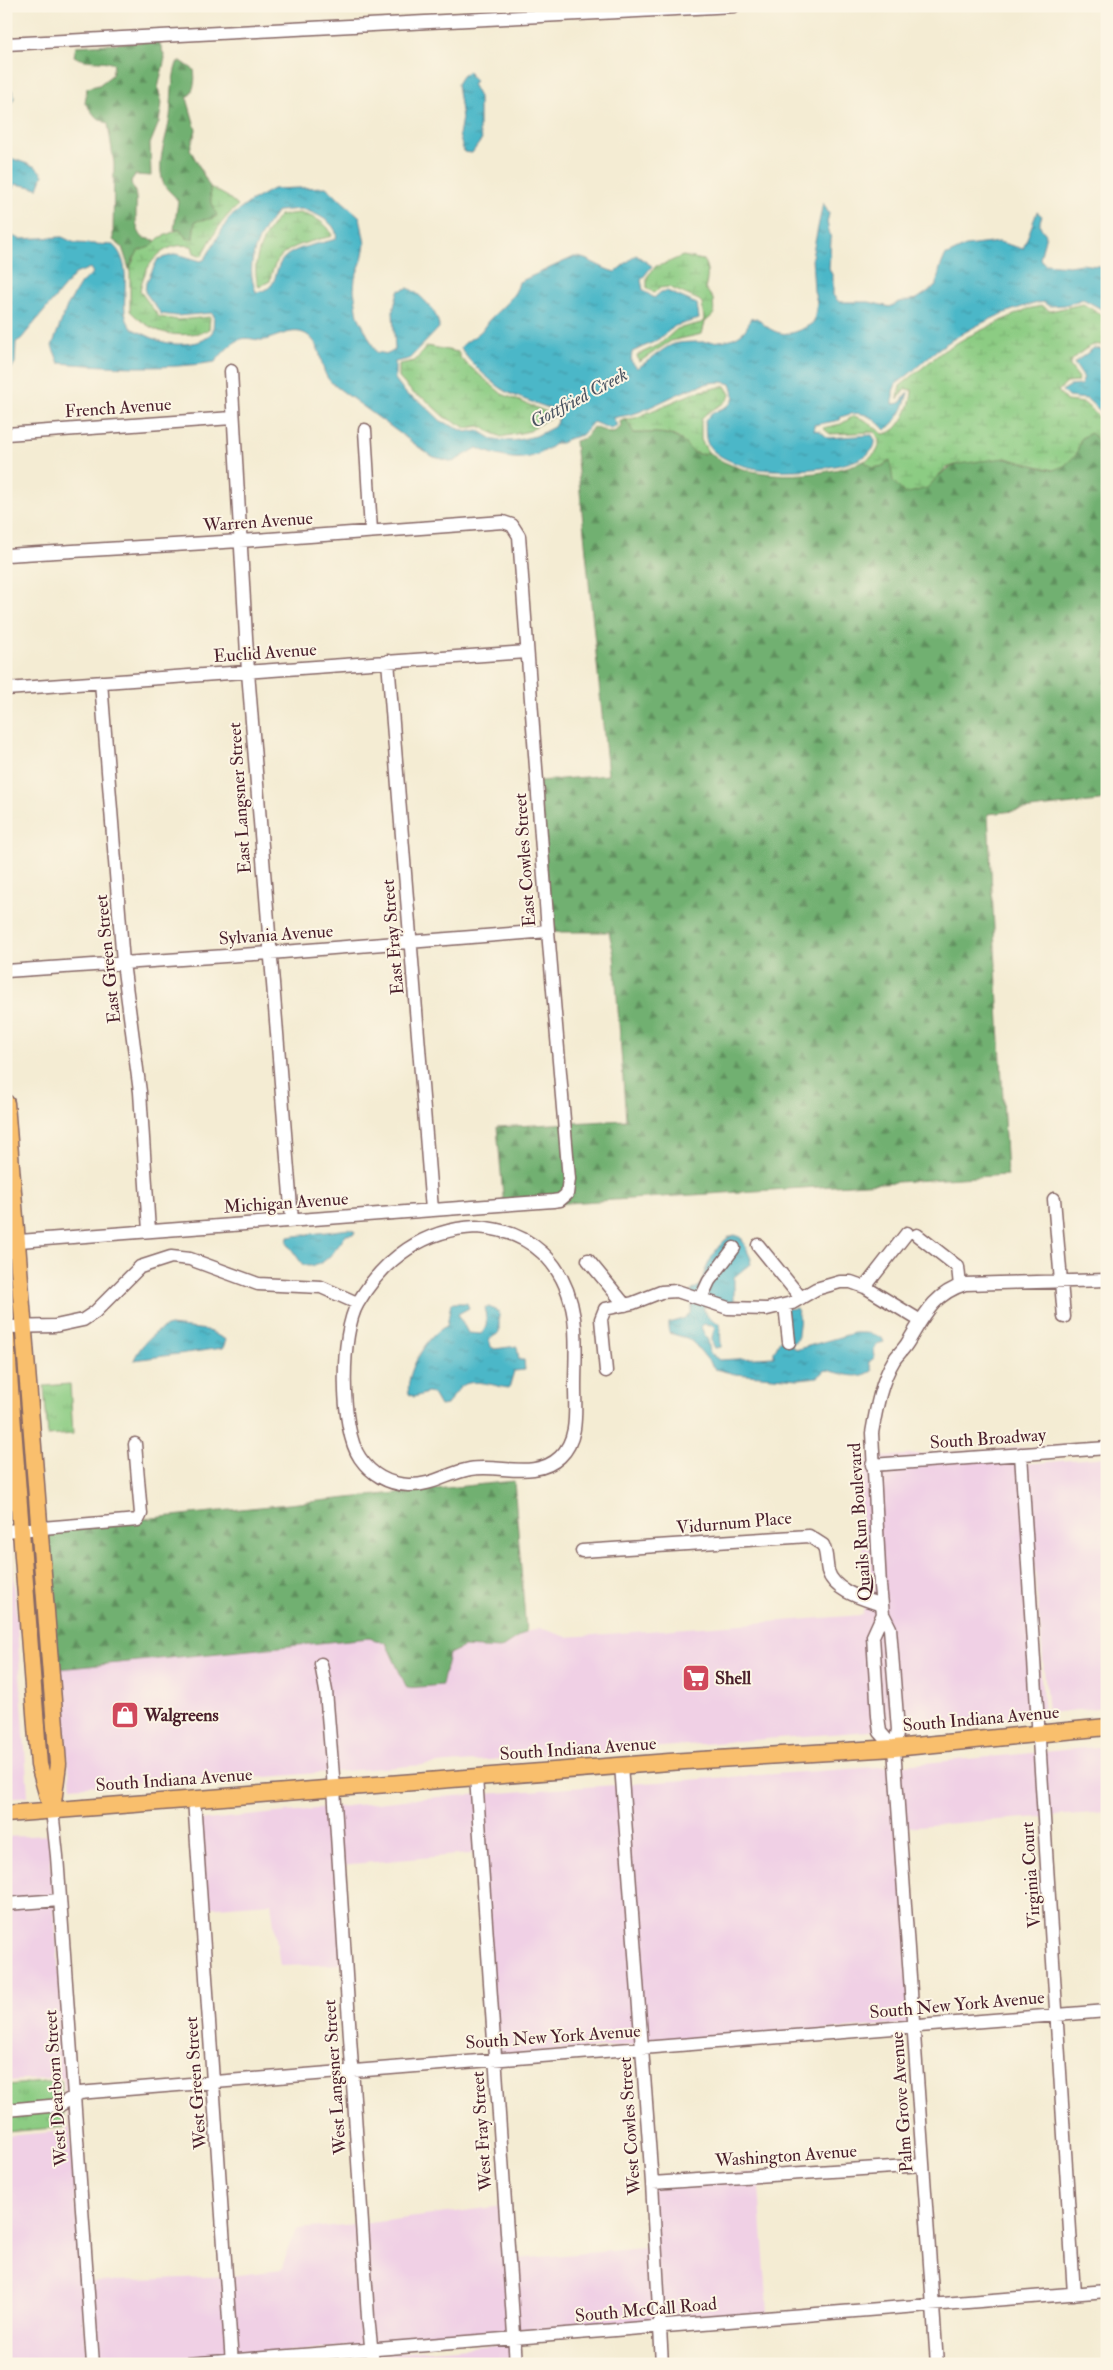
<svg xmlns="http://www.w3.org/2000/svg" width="1113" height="2370" viewBox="0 0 1113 2370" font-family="'IM FELL Double Pica',serif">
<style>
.built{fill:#f0d0e5}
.forest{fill:url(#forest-firs);stroke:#5e684e}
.wetland{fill:url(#wetland-marsh);stroke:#6b7657}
.park{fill:url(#park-tufts);stroke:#6b7657}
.water{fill:url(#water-ripples);stroke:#4b6b7a;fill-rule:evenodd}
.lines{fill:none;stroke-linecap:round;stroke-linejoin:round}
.minor-casing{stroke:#866766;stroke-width:15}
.major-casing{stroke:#866766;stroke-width:19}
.minor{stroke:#fff;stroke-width:12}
.major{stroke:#f9bf6d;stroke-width:16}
.labels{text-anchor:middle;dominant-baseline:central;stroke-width:4;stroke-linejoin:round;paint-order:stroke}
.street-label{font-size:18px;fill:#4a1f2b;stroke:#fcf5e5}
.poi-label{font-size:18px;font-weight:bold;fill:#4a1f2b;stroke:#fcf5e5;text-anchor:start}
.water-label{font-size:19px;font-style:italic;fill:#4b5462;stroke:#fcf5e5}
</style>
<defs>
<pattern id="forest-firs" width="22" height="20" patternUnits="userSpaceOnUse" patternTransform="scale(1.25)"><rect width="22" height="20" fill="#71b071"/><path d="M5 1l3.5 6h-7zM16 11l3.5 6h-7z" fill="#5f8f5d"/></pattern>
<pattern id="wetland-marsh" width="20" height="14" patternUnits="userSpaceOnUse" patternTransform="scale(1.25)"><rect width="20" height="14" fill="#8ccc83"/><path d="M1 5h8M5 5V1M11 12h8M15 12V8" fill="none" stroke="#7aaf71"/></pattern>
<pattern id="park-tufts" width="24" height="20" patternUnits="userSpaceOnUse" patternTransform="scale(1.25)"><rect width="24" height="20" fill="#8ccc83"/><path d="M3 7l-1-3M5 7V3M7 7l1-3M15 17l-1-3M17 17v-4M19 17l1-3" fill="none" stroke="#7aaf71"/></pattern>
<pattern id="water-ripples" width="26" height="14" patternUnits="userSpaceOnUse" patternTransform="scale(1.25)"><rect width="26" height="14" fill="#4cb7c8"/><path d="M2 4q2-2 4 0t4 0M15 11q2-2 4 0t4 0" fill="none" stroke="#4194a3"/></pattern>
</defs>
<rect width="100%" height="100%" fill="#fcf5e5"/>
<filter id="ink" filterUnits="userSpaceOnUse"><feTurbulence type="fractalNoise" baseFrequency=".02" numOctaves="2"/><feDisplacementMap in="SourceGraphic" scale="10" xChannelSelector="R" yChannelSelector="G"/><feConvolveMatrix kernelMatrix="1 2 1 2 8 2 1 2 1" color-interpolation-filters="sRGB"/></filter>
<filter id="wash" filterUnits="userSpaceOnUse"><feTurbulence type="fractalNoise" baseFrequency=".0096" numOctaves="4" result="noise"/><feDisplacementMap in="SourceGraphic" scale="20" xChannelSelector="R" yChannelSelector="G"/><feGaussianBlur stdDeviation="1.12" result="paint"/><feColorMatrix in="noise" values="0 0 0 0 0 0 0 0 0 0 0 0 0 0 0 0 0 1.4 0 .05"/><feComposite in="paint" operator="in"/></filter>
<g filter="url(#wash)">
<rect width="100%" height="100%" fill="#f4ecd3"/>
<!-- built -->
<path class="built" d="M1107,1443L1024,1459L1044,1715L910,1728L213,1781L209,1777L71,1787L58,1669L369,1638L386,1643L407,1688L442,1685L448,1654L464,1647L500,1649L526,1632L540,1628L567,1637L862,1615L866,1603L858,1458Z
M1107,1457V1707L1048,1713L1025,1464Z
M6,1533H11L28,1796L6,1798Z
M1107,1746V1812L903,1827L917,2023L494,2056L480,1853L340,1865L348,1964L280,1966L271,1903L203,1908L197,1821L425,1798L892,1766Z
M49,1835L87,2364H6V2136L65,2131L69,2126L63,2078L6,2081V1837Z
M758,2172L768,2313L232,2356L98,2364L92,2282L229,2276L281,2270L296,2229L369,2223L502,2206L505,2260L655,2247L648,2183Z
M519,2343L520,2364H255Z"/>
<!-- forest -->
<path class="forest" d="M159,41L165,58L158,88L162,103L159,122L150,144L151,176L135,175L131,181C131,186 134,187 135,192C139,208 131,224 143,238L155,240L154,245C140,253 132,251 130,272L122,247L113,240L114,163L108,124L95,116L85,103L87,88L99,85L112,75L114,64C100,58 87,64 74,56L76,46Z
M181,61L194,70C196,81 194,91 187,98L196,130L190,149L210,187L211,200L217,215L212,219L195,222L193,238L190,240L186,238L180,229L174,230L178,201C173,193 164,189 162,179C157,158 167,138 170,117C172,99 171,81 177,63Z
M626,419L634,433C647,433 664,431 677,438C683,440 691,450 698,454L708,452C745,482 821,479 864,461L873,468L883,466L890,459L939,476C952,461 987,456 1006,459C1022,460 1037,468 1053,470L1076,455L1081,438L1091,433L1098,440V451L1107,460V800L988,814L1007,1175L504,1207L497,1127L626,1120L614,955L609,932H550L539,781L608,775L575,441L585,438L593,427L612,433L621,427L620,421Z
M514,1481L526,1632L500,1649L464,1647L449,1654L442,1685L407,1688L386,1643L369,1638L58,1669L45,1529Z"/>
<!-- wetland -->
<path class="wetland" d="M210,187L228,197L238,206C221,219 212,238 202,256L194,253L192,246C162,241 144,265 140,291L159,317L178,320L210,317L209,329C203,333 198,333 190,334C165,337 147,328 130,311V267L138,251L150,247L159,238L180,229L186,238L190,239L193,238L195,222C203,218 210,221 217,216L211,200Z
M300,213C312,216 329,223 332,236C303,244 275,246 270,281L259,287C249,262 264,234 280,215Z
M683,256L703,260C709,268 708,279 705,288L713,299L714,314L705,322L702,334L671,341L639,362L637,355L659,345L677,329L701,323L704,320L702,303L699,300L669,287L659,288L654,293L647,288V277L656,266C665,265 674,259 683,256Z
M1083,304L1107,318V348C1093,338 1081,353 1070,362V366L1079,378L1077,382L1067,383L1058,391L1066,401L1084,403L1107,424V460L1098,451V440L1091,433L1081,438L1076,455L1064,466L1053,470L1005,458L958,464L946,468L927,488L905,494L893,481L890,460L883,466L873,468L864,461C877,455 884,446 875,432L830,434L823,428L841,424L854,416L865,420L883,434C900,434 912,405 912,390L905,389L898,399L900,386L943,351L967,337L1027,309L1042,306L1050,311Z
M427,346L458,352L461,359L502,394L552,414L554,417L545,420L530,431L501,437L479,426L467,428L444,417L425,399L414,394L399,378V364L415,361Z
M725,386L730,394C729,405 709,408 701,419V440L708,452C694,460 688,444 678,438C666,431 647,433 634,433L626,419L635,418L696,392Z"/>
<!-- park -->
<path class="park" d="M70,1384L73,1434L48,1436L44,1386Z
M61,2081L64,2127L6,2132V2085Z"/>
<!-- water -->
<path class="water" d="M469,71L470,76L476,80L472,84L479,97V132L482,139L472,153L464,152L459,135L462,118L457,84L462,76Z
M6,89L13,90L14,98L8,112V157L36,167L43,175L38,188L16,184L8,194L12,236L20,239L62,237L75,243L113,245C138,268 114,310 132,328C136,331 142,333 146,335C158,341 170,345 183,344C197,343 205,342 213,331L214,315L211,313L177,316L161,314L145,292L146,283L158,259L177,254L201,261L205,259L229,218L250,202L273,189L326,187L360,217L365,244L362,260L355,278L354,290L358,316L376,352L388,354L395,350L393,311L398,291L408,288C422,295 439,313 439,328L409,359L395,362V379L407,395L421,402L441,421L466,432L478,430L494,440L513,441L536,436L554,427L559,418L558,414L554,410C539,404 523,400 507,392C497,387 463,358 461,347C467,340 474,338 480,332C484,329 486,323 490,319C499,310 517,296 519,282L574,257C586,256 601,269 615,272L636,255L652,266L641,280L643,290L654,298L661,292L667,291L697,304L699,319L675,326L656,341L632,352L631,361L637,368C648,362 664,347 674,344C697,338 743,351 750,319L757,318C776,338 791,338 814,322L817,302L814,291L812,257L823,203L829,214L827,222L831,240L829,268L833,277V295L839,302H869L890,307L899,302L917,299L936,286L940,268L945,256L966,246L999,242L1023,249L1037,212L1042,216C1038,224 1040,228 1046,234L1040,259L1045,264L1069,266L1081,264L1107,267V312L1083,299L1065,305L1049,306L1043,302C1008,308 971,327 941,347C925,358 913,373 896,384L893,391V404L900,403L908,392C904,409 899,419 885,430C871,415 861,409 841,417L840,420L814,425V430L820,431L828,438L872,435L875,440C878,472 774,473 753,468C739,465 717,458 709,446C704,439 706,428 705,420C718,404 742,411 731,384C706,374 660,405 636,413C628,416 620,416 613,418L617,425L611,429L593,422L582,435L567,439L562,443H556C530,465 507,460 477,448L453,462L431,456L338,388C334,385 329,381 327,377C320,366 322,348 311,338C297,324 279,337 264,340C254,341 247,335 237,341C228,346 222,354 215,362C163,370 112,367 59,363L52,346L67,306L81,283L93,273L90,268L75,274L21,339L16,342L15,363L6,378ZM301,209C313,212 340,223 336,239C321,244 296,246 284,258C271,272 281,289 256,292C244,263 258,234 278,211Z
M1094,348L1101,349L1107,354V417L1087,399L1068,397L1062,391L1070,386L1081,385L1084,378L1074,363Z
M349,1229L355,1231L354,1234L346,1235C336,1249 323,1271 303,1265L287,1243L288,1237Z
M735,1235L741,1237L751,1259L750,1264L734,1277V1307L703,1306C706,1318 710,1318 720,1324L721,1347L715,1348C710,1341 712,1335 715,1328L713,1325L704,1324L701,1327L708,1341L710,1353L719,1360L774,1357V1352L780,1340L788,1339L784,1309L796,1308C803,1319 797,1327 798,1339L791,1344L793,1348L798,1349L854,1333H869L882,1338L884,1342L877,1344L874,1350L875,1357L869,1362L872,1371C856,1381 843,1373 826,1370L818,1377L799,1379L735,1374L715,1369L693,1342L687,1338L669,1333V1323L683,1319L690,1313L693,1303L691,1291L701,1285C703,1271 719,1237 735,1235Z
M451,1303H467L469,1308L458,1314L468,1333L481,1334C490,1325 485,1318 485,1308L489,1307L499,1312V1333L489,1339L491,1347L495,1349L517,1346L519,1360H524L525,1370L514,1371L509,1388C496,1387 475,1377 462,1386C456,1391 451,1399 447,1405L440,1406L433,1394L427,1393L414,1397L409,1394C404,1375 428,1333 447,1326Z
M170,1326L207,1330L226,1340L223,1348L134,1360C139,1347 155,1329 170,1326Z"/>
</g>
<g filter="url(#ink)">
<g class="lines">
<!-- minor casing -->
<g class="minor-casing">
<path id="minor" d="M6,44L734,6
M231,371L248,672L292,1220
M365,430L371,531
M6,434L232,418
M6,555L240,541L503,522L512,525L519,536L548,931L569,1179L567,1194L560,1200L553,1201L6,1242
M388,661L432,1210
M101,682L123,963L140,1092L149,1231
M6,689L527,652
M6,971L270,953L548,931
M1054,1199L1064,1317
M476,1227C531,1230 566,1263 574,1318C577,1340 575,1364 575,1387C575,1411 579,1439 560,1457C536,1480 500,1464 470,1469C448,1473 432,1486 408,1485C388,1484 371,1474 360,1458C340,1429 340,1333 358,1303C383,1259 425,1229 476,1227Z
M917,1235L958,1267L960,1286
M758,1245L801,1298
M588,1260L625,1305
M865,1287L907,1233
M701,1298L709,1281L734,1248
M785,1305L789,1342
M6,1327L55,1326L83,1320L95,1312L140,1267L171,1257L190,1259L258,1284L321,1287L357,1303
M606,1371L601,1319L605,1309L633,1303L661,1292L677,1291L728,1308L767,1309L792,1303L816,1289L840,1282H851L865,1287L919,1320
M1021,1454L1074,2294
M872,1465L1107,1448
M6,1531L138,1520L141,1514L135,1444
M582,1551L809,1536L823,1545C827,1553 826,1562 828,1571C834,1592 865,1599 882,1605
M883,1614L873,1636L878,1716L880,1732L894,1748
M321,1664L326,1691L334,1788L368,2317L373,2364
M621,1765L652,2183L662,2364
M476,1777L516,2364
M194,1799L232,2364
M52,1810L57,1856L93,2364
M6,1904L60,1900
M6,2110L60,2105L80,2093L90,2092L1107,2011
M652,2183L923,2165
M188,2364L1107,2291
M937,2364L894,1748L898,1730L890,1628L883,1614L880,1586L872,1433C876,1410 881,1381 894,1360C898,1354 904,1349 908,1342C924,1316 933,1294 965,1284L1107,1280"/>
</g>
<!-- major casing -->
<g class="major-casing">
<path id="major" d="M6,1103L58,1764L52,1810
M6,1336L39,1765L50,1804
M6,1814L669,1762L894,1748L1107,1727"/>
</g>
<!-- minor -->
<use href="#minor" class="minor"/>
<!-- major -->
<use href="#major" class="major"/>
</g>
</g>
<!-- icons -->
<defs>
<g id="supermarket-square" transform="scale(1.4375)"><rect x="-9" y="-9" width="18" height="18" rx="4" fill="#d1495b" stroke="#fcf5e5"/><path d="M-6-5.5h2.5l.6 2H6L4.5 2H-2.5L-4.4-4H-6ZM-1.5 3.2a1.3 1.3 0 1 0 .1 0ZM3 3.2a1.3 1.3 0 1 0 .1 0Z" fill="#fff"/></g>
<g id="shop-square" transform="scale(1.4375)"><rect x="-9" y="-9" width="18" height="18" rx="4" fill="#d1495b" stroke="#fcf5e5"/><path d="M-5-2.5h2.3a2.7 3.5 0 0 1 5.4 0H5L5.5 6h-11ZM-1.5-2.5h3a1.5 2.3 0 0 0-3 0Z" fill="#fff"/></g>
</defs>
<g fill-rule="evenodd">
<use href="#supermarket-square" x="696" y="1678"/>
<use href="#shop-square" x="125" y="1715"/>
</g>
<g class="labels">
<!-- street labels -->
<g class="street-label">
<text transform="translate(118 408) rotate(-4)">French Avenue</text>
<text transform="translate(258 522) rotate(-4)">Warren Avenue</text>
<text transform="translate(265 653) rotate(-4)">Euclid Avenue</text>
<text transform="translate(240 798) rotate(-94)">East Langsner Street</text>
<text transform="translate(525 860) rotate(-94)">East Cowles Street</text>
<text transform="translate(276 935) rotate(-4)">Sylvania Avenue</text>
<text transform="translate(393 937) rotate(-95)">East Fray Street</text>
<text transform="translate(108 959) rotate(-96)">East Green Street</text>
<text transform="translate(286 1203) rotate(-4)">Michigan Avenue</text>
<text transform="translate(988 1439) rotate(-4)">South Broadway</text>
<text transform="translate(860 1522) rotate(-94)">Quails Run Boulevard</text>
<text transform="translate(734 1523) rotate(-5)">Vidurnum Place</text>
<text transform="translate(981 1719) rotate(-5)">South Indiana Avenue</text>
<text transform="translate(578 1749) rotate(-4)">South Indiana Avenue</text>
<text transform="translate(174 1780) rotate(-4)">South Indiana Avenue</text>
<text transform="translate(1031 1875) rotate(-94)">Virginia Court</text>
<text transform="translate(957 2005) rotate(-5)">South New York Avenue</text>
<text transform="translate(553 2037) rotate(-4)">South New York Avenue</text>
<text transform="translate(335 2077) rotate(-94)">West Langsner Street</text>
<text transform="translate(196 2083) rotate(-94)">West Green Street</text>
<text transform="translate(56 2088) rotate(-94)">West Dearborn Street</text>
<text transform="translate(902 2102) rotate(-94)">Palm Grove Avenue</text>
<text transform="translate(630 2126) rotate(-94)">West Cowles Street</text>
<text transform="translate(482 2131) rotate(-94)">West Fray Street</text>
<text transform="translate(786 2156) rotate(-4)">Washington Avenue</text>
<text transform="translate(646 2310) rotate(-5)">South McCall Road</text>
</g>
<!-- poi labels -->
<g class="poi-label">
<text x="715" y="1678">Shell</text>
<text x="144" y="1715">Walgreens</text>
</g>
<!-- water labels -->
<g class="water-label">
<text transform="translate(579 398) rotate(-28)">Gottfried Creek</text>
</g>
</g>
<!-- margin -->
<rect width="1113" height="2370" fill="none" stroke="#fcf5e5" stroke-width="25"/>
</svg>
